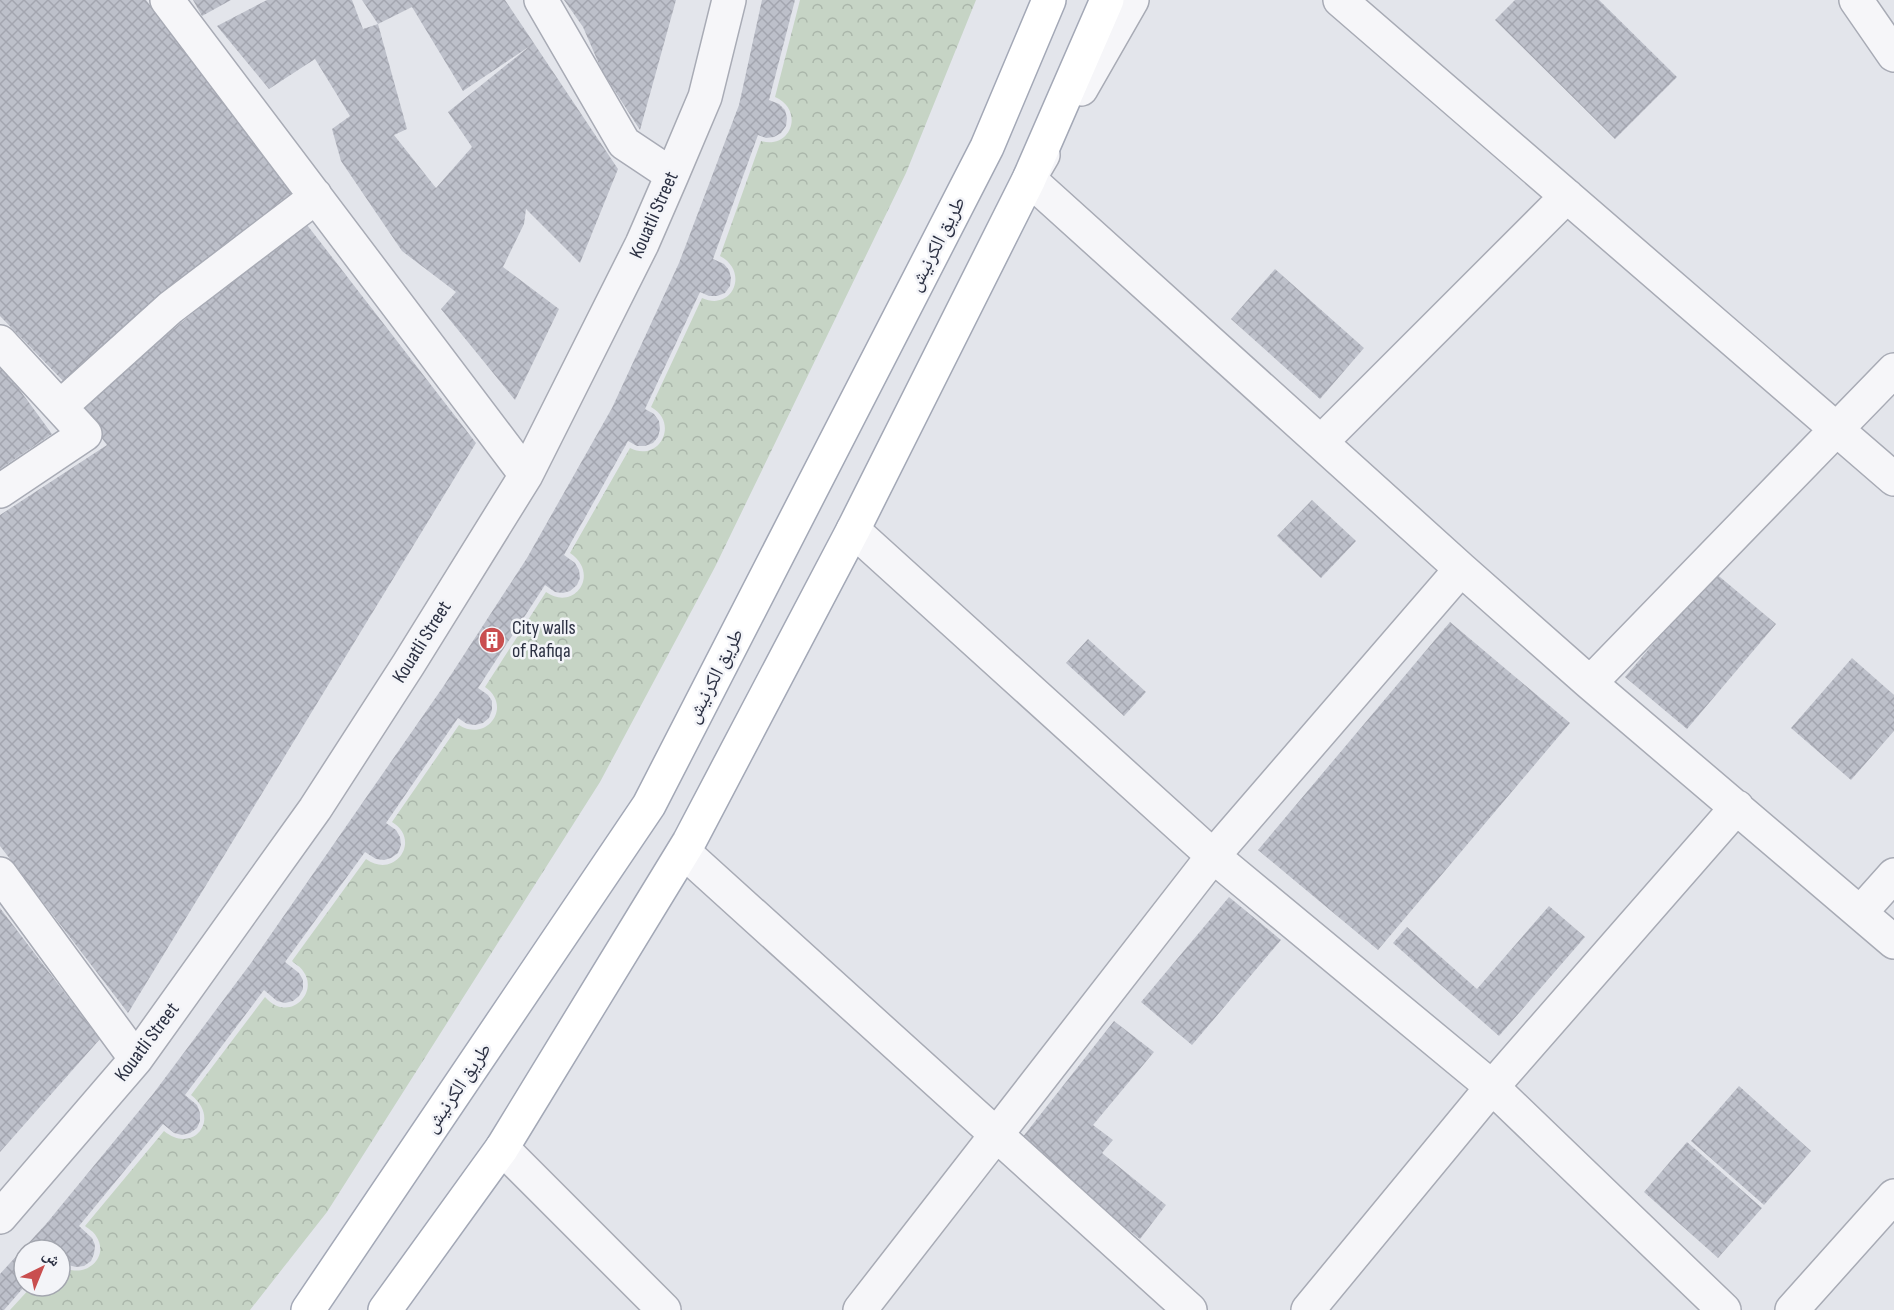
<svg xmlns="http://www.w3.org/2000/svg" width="1894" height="1310" viewBox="0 0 1894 1310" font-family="'Sofia Sans Condensed','Noto Naskh Arabic',sans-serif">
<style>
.forest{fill:url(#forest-crowns)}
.building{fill:url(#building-cross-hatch)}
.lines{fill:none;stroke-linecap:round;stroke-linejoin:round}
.minor-casing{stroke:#a8abb5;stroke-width:36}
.major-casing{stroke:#a3a8b6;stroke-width:36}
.minor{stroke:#f6f6f9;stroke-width:33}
.major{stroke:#fff;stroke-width:33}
.labels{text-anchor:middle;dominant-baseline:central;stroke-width:5;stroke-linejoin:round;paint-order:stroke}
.street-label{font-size:20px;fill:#2b3042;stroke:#f3f4f8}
.poi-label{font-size:20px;fill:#2b3042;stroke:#f3f4f8;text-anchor:start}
</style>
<defs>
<pattern id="forest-crowns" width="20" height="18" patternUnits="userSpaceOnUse" patternTransform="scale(1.5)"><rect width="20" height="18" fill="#c6d4c5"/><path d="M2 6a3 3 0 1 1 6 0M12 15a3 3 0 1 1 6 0" fill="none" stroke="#aab6aa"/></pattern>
<pattern id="building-cross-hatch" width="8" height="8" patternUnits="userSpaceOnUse" patternTransform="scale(1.5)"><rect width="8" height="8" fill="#bdc0ca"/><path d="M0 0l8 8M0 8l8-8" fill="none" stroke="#a3a5af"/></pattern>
</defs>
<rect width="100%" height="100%" fill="#e3e5eb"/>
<!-- forest -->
<path class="forest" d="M800,0H976L906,173L715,567L600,782L327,1212L250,1310H10L32,1286H60V1264C79,1282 112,1260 96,1236C94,1232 89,1229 85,1226L164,1131C193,1155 222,1119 191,1095L265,997C268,1000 272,1004 277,1006C298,1014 317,989 303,971C301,967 295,964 292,961L366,859C395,880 422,840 392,822L459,725C487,743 513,706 485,687L546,592C574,612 601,574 570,553L630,448C659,463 680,423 651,407L702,298C732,312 750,272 720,256L761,141C791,150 805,110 775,97Z"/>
<!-- building -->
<path class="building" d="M0,0H146L293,194L161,294L66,384L0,316Z
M193,0H231L202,16Z
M267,0H352L363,29L378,24L407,129L394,135L436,188L472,147L448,112L530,46L463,91L412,7L378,24L362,0H505L618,169L580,263L526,209L524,224L503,267L559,309L515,400L441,309L456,292L402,251L341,161L332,129L350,116L315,59L269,89L217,26Z
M564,0H676L640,130L602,71L583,27Z
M762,0H795L769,100L779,104L785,110L787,118L786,126L781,133L774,137L766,138L758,135L713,259L724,264L729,270L731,278L730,286L725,293L717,296H709L700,292L645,409L654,414L659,421L660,429L658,437L653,443L645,446H637L628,441L564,555L575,563L579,570L580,578L577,585L570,591L563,593L555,592L545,585L478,688L488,695L492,701V710L489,718L483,723L475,725L467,724L458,718L386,823L396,830L400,837L401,845L398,853L391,858L384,860L376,859L365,852L285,962L299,973L303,980V989L299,996L293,1001L285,1003L277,1001L264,990L185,1095L197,1105L200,1113V1121L197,1128L190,1133L182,1135L174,1133L163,1124L79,1226L92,1238L95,1245L94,1254L91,1261L84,1266L76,1267L68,1265L60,1258V1250H24V1287L4,1310H0V1274L46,1224L153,1094L251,963L443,687L527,558L612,408L679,263L739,105Z
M1515,0H1599L1677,77L1615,139L1495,20Z
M304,221L476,443L128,1013L0,846V515L107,445L78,408Z
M1275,269L1364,348L1320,399L1231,319Z
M0,363L52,434L0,469Z
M1312,500L1356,541L1321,578L1277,536Z
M1714,572L1776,624L1687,729L1625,677Z
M1450,622L1570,723L1378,950L1258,850Z
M1088,639L1146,692L1124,716L1066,663Z
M1852,658L1894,695V731L1851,780L1791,728Z
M1229,897L1281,940L1192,1045L1141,1002Z
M1549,906L1585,937L1499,1036L1393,943L1407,927L1477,989Z
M0,908L100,1039L0,1152Z
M1114,1021L1154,1052L1093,1125L1113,1140L1102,1153L1166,1205L1140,1239L1018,1143Z
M1739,1086L1811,1151L1764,1205L1691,1141Z
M1687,1142L1762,1208L1718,1258L1644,1192Z"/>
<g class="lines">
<!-- minor casing -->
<g class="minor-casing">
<path id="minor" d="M167,0L526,475
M541,0L624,143L672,175
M1340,0L1894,479
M1856,0L1894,55
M1081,89L1132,0
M1043,155L1029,179L1461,569L1590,683L1894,942
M0,342L85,434L0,491
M60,407L170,308L308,203L315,195
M1321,442L1567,196
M853,530L1213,856L1492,1087L1724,1310
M1590,683L1894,370
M684,852L1190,1310
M0,874L136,1059
M1860,913L1894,875
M502,1148L664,1310
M0,1217L136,1059L315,809L408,665L526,475L642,244L672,175L705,97L729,0
M860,1310L1213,856L1461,569
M1308,1310L1492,1087L1737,807
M1792,1310L1894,1196"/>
</g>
<!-- major casing -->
<g class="major-casing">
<path id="major" d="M308,1310L649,805L987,147L1049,0
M385,1310L502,1148L689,842L853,530L1029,179L1107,0"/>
</g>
<!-- minor -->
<use href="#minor" class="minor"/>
<!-- major -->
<use href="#major" class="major"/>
</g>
<!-- icons -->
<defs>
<g id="building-disc" transform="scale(1.35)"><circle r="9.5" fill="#c94e4f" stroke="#f3f4f8"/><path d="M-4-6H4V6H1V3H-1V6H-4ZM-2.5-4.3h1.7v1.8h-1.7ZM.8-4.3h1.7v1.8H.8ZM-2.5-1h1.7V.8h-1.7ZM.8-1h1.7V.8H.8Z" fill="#fff"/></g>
</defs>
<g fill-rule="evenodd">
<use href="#building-disc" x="492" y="640"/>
</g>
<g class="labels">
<!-- street labels -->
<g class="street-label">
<text transform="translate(654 215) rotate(-66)">Kouatli Street</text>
<text transform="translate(937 244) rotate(-63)">طريق الكرنيش</text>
<text transform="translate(422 642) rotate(-58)">Kouatli Street</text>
<text transform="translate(715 676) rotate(-63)">طريق الكرنيش</text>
<text transform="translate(147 1042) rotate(-53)">Kouatli Street</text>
<text transform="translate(458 1088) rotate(-56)">طريق الكرنيش</text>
</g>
<!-- poi labels -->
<g class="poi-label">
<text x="512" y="628">City walls<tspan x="512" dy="23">of Rafiqa</tspan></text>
</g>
</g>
<!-- north arrow -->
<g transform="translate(42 1268) rotate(43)"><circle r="28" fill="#f3f4f8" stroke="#a3a6af" stroke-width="1.5"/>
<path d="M0-4.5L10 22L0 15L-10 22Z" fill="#c94e4f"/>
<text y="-9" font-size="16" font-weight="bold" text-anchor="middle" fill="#2b3042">ش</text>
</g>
</svg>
